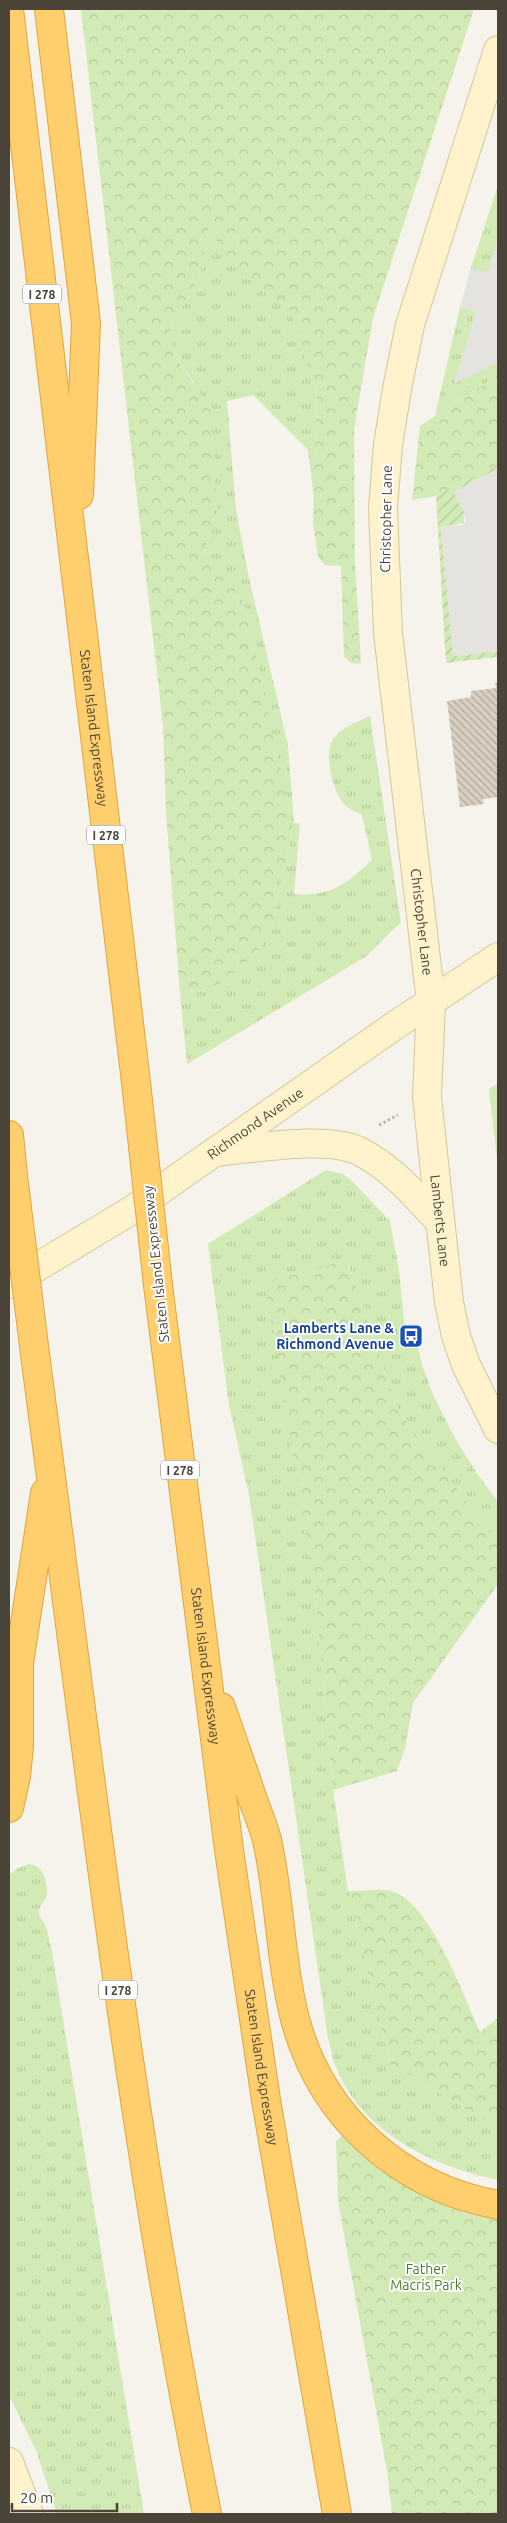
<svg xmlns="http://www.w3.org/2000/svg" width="507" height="2523" viewBox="0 0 507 2523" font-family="Ubuntu,sans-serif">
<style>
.grass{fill:url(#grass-tufts)}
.forest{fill:url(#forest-crowns)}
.garden{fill:url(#garden-furrows)}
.parking{fill:#e5e3e0}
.building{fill:url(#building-back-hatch)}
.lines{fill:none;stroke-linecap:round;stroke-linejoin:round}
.secondary-casing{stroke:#d6c79b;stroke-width:30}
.highway-casing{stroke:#e0a43c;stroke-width:30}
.path{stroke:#c4b79f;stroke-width:3;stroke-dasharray:2.5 2.5;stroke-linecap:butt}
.secondary{stroke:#fff3cd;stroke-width:28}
.highway{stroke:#ffcf6e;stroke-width:28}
.highway-bridge-casing{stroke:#e0a43c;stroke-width:30;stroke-linecap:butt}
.highway-bridge{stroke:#ffcf6e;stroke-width:28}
.labels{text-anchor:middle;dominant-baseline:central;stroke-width:4;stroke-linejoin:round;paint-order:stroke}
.shield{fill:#fff;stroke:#817c74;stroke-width:1}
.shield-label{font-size:12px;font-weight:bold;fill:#4b4439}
.street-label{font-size:14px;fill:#4b4439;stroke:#fff}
.transit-label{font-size:14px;font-weight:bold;fill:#164399;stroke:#fff;text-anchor:end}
.park-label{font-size:14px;fill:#4a7f2a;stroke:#fff}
</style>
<defs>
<pattern id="grass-tufts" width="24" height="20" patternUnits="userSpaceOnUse" patternTransform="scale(1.25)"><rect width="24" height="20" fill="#d2eab5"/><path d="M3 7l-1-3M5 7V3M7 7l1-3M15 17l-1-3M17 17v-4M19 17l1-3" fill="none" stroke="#b6ca9c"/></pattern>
<pattern id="forest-crowns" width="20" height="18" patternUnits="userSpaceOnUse" patternTransform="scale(1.25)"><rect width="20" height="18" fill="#d2eab5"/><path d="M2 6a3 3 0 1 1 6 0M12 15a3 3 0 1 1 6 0" fill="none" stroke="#b6ca9c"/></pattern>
<pattern id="garden-furrows" width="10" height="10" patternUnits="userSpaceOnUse" patternTransform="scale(1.25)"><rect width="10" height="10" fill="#d2eab5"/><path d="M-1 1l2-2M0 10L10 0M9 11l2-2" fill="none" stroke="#b6ca9c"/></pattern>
<pattern id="building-back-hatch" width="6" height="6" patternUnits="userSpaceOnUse" patternTransform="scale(1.25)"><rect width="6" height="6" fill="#d8cfc1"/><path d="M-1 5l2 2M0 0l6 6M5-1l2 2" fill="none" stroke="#b1aa9e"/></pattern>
</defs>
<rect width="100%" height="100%" fill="#f6f3ec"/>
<!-- grass -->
<path class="grass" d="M498,185V240L488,273L471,268Z
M209,227L256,286L289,307L317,393L314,499L308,450L253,395L227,401L236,510L249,578L288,745L294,823L300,824L294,894C331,897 346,884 372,860L362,815C356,812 349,809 345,805C333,793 323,753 333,739C342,727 357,722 370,716L401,923C387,933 378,947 365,957L187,1064L180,993L205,990L255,955L271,931L293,827L227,576L203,558L217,511L193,381L172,352L170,328L199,278Z
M460,307L477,312L455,383L498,362V375L435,416Z
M498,1083V1169L489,1089Z
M326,1170L343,1174L351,1180L390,1221L399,1270L405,1332L414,1331L422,1365L434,1397L456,1440L478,1475L498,1502V1544L398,1410L347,1260L313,1576L333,1790L348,1891L390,2064L498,2128V2180C434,2167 361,2132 336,2067C332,2058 331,2047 328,2038L249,1495L229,1405L208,1244Z
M29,1864C43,1866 48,1881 47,1895C46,1901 38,1906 39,1912C39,1917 42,1919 44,1923C48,1930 49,1939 51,1946L144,2514H57L37,2453L9,2395V1875L18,1868Z"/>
<!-- forest -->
<path class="forest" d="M81,9H474L373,318L354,429L355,564L361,664L351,663L344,657L341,566L325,565L318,557L313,523L317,393L289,307L256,286L228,261L209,227L199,278L170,328L172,352L211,409L217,511L203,557L227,576L245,604L293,827L271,931L255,955L228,978L205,990L180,993L166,812L163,725Z
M498,375V464L436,496L412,500L420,426Z
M347,1260L398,1410L498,1544V1584L413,1703L405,1748L397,1771L333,1790L313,1576L265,1283Z
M348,1891C361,1891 379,1888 391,1891C430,1901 464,1997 480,2032L498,2018V2128L390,2064Z
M345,2133C376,2166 411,2193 454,2209C467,2215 484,2217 498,2220V2514H392L387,2471L338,2201L336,2141Z"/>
<!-- garden -->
<path class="garden" d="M498,464V469L466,485L464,523L441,527L453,656L498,651V657L446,663L436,496Z"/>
<!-- parking -->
<path class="parking" d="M498,240V362L454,384L476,312L460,307L471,268L488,273Z
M498,469V651L453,656L441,527L462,525L466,522L465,514L453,492Z"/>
<!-- building -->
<path class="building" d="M498,682V797L483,799L484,804L460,807L447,701L471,697V691L496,688L495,683Z"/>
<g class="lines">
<!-- secondary casing -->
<g class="secondary-casing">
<g id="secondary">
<path id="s1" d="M498,50L410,325L397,389L388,445L383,508L388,633L431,1002L427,1097L449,1302L456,1336L466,1365L498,1429"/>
<path d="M215,1152C253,1149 326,1135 359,1151C391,1167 415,1195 439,1221"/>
<path id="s2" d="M9,1284L132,1210L394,1026L498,957"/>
<path d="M9,2462L29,2514"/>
</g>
</g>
<!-- highway casing -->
<g class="highway-casing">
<g id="highway">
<path id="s3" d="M9,9L137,1091"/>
<path d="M49,9L86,323L79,495"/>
<path d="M9,1135L13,1176"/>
<path id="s4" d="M158,1285L229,1850L266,2100L337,2514"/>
<path d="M36,1362C87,1747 130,2133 207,2514"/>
<path d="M221,1707C231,1737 242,1767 252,1797C257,1811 263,1825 267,1840C280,1898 280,1960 295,2019C321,2117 400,2187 498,2205"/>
<path d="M9,1808L16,1776L19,1747V1663L45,1493"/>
</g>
</g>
<!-- path -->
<path class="path" d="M379,1125L398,1115"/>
<!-- secondary -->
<use href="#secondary" class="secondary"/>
<!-- highway -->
<use href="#highway" class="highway"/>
<!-- highway-bridge casing -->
<g class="highway-bridge-casing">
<path id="highway-bridge" d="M137,1091L158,1285
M13,1176L36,1362"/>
</g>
<!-- highway-bridge -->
<use href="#highway-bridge" class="highway-bridge"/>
</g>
<!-- icons -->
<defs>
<g id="bus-square" transform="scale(1.25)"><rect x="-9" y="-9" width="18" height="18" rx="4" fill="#1a4fb4" stroke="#fff"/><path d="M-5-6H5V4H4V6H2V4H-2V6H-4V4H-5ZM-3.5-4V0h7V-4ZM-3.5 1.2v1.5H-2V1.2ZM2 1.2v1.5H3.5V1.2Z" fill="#fff"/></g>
</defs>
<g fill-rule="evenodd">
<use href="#bus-square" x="411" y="1336"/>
</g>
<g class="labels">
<!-- shield labels -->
<g class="shield">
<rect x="23" y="284.5" width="38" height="19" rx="4"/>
<rect x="87" y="825.5" width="38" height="19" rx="4"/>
<rect x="161" y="1460.5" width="38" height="19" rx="4"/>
<rect x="99" y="1980.5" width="38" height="19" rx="4"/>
</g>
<g class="shield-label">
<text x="42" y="294">I 278</text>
<text x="106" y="835">I 278</text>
<text x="180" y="1470">I 278</text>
<text x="118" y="1990">I 278</text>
</g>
<!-- street labels -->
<g class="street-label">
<text transform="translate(386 519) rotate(-89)">Christopher Lane</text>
<text stroke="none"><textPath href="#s3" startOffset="724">Staten Island Expressway</textPath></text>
<text stroke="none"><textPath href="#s1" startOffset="890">Christopher Lane</textPath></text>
<text stroke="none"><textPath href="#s2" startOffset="294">Richmond Avenue</textPath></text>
<text stroke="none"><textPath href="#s1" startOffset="1190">Lamberts Lane</textPath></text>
<text transform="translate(156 1264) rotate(-96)">Staten Island Expressway</text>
<text stroke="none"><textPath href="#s4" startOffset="384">Staten Island Expressway</textPath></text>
<text stroke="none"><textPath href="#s4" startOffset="789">Staten Island Expressway</textPath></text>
</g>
<!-- transit labels -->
<g class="transit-label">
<text x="394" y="1328">Lamberts Lane &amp;<tspan x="394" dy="16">Richmond Avenue</tspan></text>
</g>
<!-- park labels -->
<g class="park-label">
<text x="426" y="2269">Father<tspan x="426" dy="16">Macris Park</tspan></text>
</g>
</g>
<!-- border -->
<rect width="507" height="2523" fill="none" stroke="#4b4439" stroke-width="20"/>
<!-- scale -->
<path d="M12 2503v8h105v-8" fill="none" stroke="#4b4439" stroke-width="2.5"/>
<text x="20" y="2503" font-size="15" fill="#4b4439" stroke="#ffffff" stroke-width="4" paint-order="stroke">20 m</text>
</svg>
